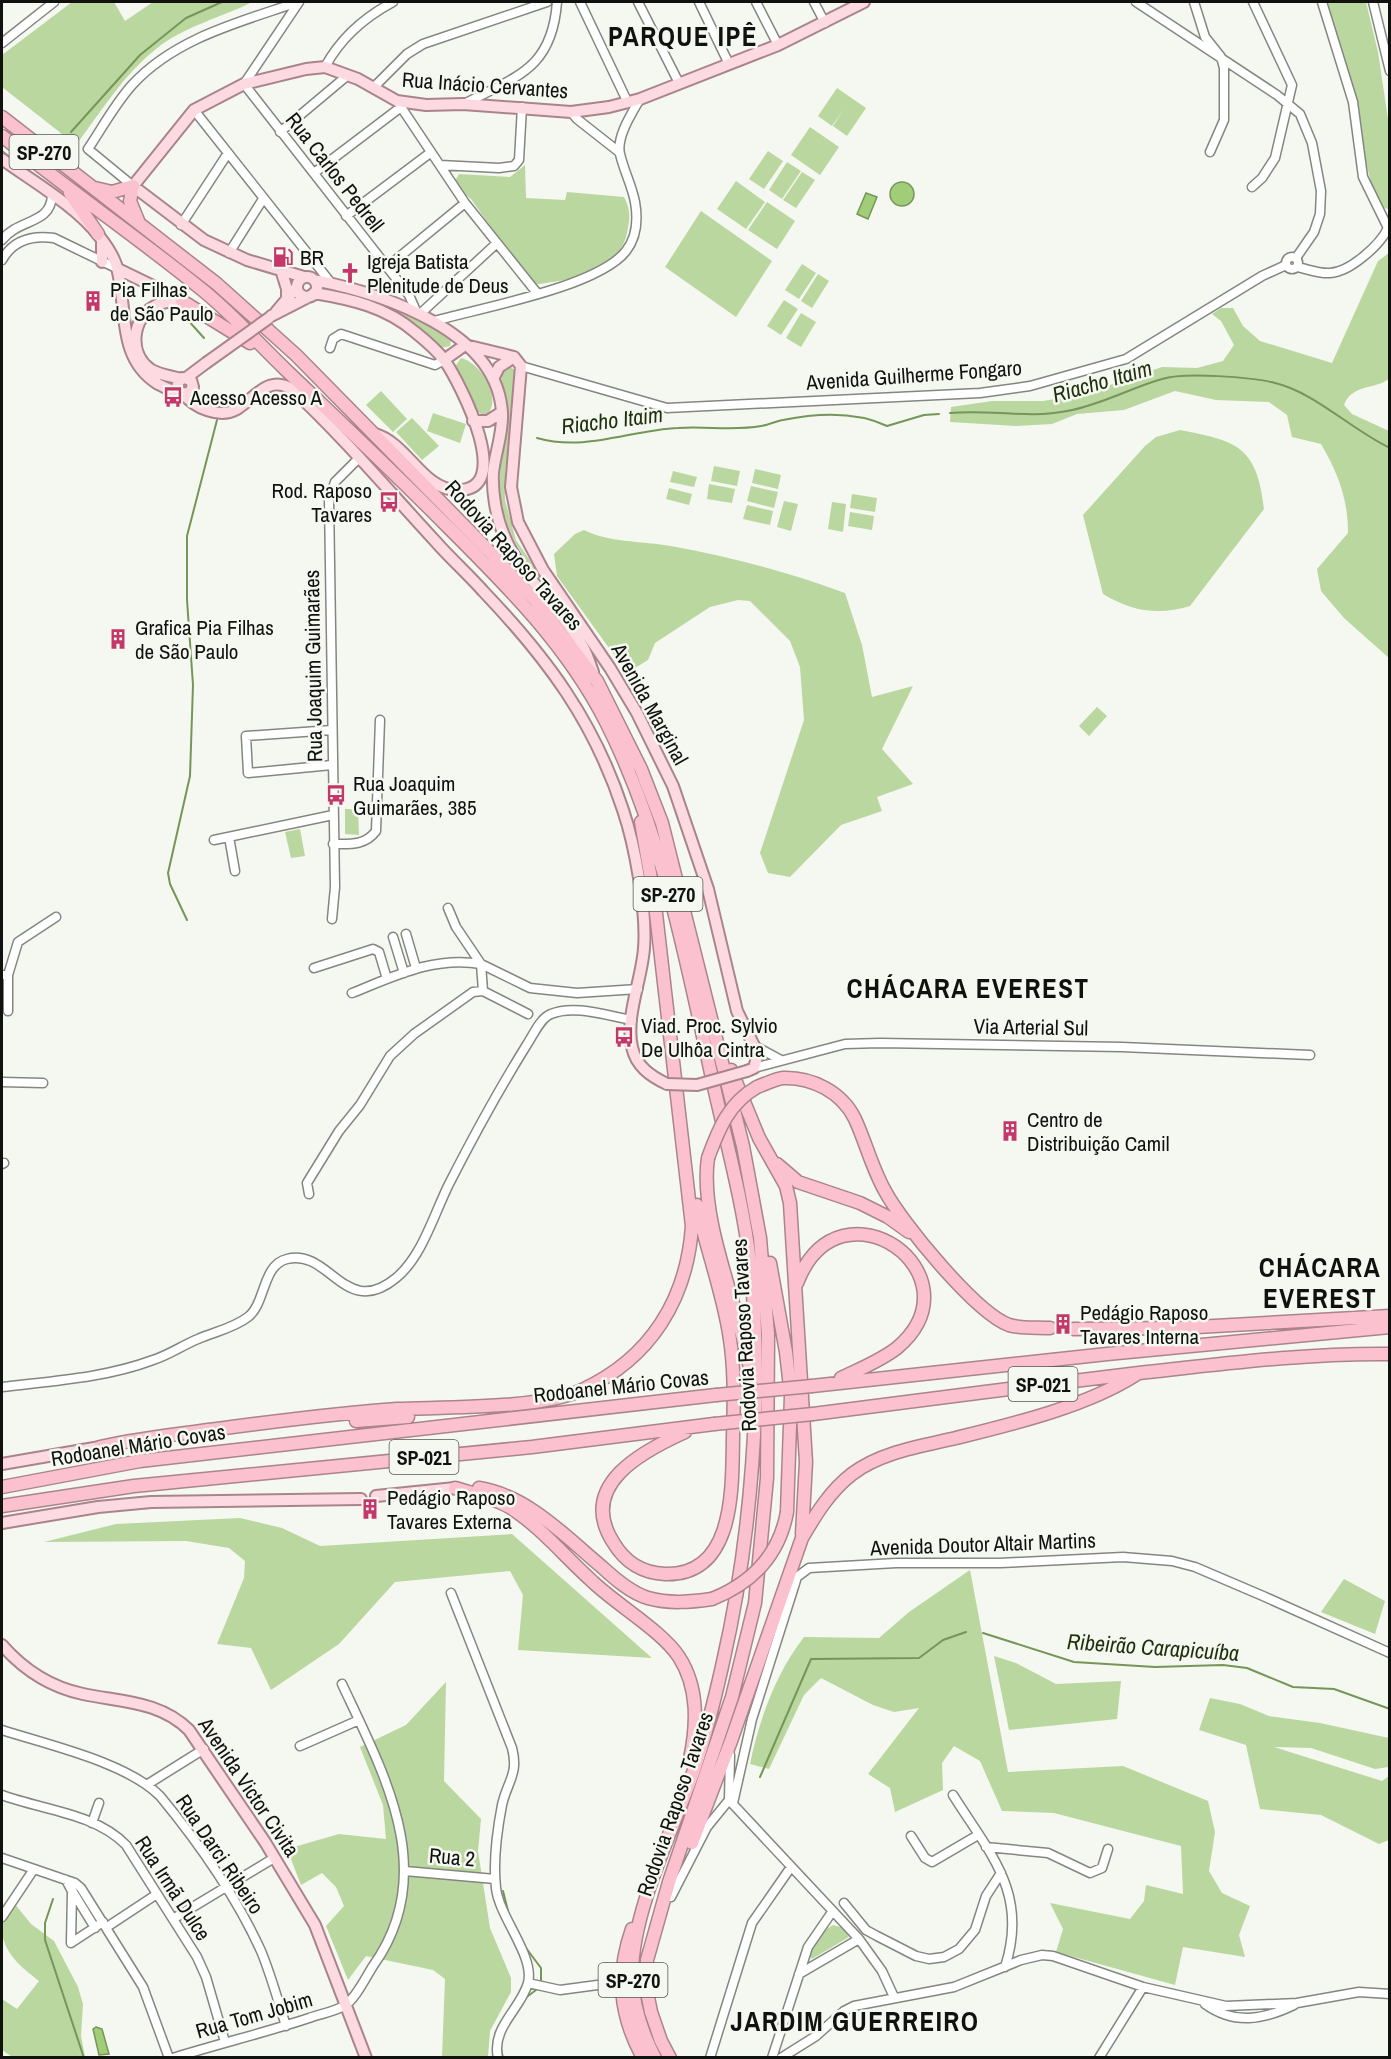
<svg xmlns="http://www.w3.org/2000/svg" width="1391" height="2059" viewBox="0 0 1391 2059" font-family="'Archivo Narrow',sans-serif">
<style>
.green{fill:#bad7a0}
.water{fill:#a2cd78;stroke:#769559;stroke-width:1.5}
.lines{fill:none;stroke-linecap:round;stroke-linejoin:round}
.stream{stroke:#769559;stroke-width:2}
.highway-tunnel{stroke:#d2d6ce;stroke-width:12;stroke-dasharray:12 6;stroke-linecap:butt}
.minor-casing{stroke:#838780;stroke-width:11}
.major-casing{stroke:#aa848c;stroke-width:14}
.highway-casing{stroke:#aa848c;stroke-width:15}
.minor{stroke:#fff;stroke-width:8}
.major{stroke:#fddae2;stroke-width:10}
.highway{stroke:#fcc1ce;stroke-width:12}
.major-bridge-casing{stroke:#aa848c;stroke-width:14;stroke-linecap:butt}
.highway-bridge-casing{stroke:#aa848c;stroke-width:15;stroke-linecap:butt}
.major-bridge{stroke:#fddae2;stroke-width:10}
.highway-bridge{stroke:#fcc1ce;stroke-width:12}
.labels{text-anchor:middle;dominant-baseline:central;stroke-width:5;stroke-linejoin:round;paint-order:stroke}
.shield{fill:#f4f8f0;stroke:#555753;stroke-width:1.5}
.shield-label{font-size:20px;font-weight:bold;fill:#111210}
.street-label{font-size:21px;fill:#111210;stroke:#f4f8f0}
.poi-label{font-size:21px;fill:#111210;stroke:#f4f8f0;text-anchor:start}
.water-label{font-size:22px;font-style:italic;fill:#1f2f0c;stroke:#f4f8f0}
.district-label{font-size:27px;font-weight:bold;letter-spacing:1.5px;fill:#111210;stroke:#f4f8f0}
</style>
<rect width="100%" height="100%" fill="#f4f8f0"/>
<!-- green -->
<path class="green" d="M72,2H114L125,21L153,2H252C221,18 184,26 156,49C123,75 101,112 76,145L2,87V55Z
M1328,2H1366L1378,52L1389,126V209L1383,208L1371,183Z
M837,88L866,108L847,136L833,126L844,109L832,126L818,116Z
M810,127L839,147L820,175L791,155Z
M768,151L783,161L764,189L749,179Z
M787,162L801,171L782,199L769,190Z
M525,165L526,198L565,200L567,192L624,197C631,210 630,219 627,233C618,275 567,280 532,285L471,199L456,187L455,181L459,174L510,177Z
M802,172L815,180L796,208L783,200Z
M736,181L765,202L746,229L717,209Z
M767,202L795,221L777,249L748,230Z
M701,211L772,261L736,317L665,267Z
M1389,253V379C1373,390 1352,384 1344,405L1352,414L1389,431V658L1344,618L1321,591L1317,569L1348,533C1348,499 1338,473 1321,444L1292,437L1287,415L1269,402L1216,400L1175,391L1124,410L1077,414L1052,424L1016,426L950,422L951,407L992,401H1043L1084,394L1162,367L1197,368L1223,361L1234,345L1221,321L1212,314L1221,308H1233L1243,326L1260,341L1332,363L1378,261Z
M802,264L816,273L799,299L785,290Z
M818,274L829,281L812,308L801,301Z
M362,296C393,308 425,320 451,341L450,346L441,348L416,326Z
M784,300L798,309L781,335L767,326Z
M801,313L816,322L801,347L786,338Z
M461,358C480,362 504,399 486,416C471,413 458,379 456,365Z
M511,367L516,371L505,474V500L516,540L561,606L559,607C531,567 498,531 500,479C500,457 507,436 507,415C508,399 496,383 504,370Z
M381,391L407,419L393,432L366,405Z
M433,413L466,424L460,443L427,431Z
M412,418L439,446L422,460L396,432Z
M1180,430C1237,441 1257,446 1264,509L1190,606C1158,616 1131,611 1103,594L1083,515L1145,446L1156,437Z
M714,466L740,471L737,486L711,481Z
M755,469L781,475L778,489L752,483Z
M673,471L697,477L694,487L670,482Z
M709,484L735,489L732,503L707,499Z
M751,486L778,492L774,508L747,501Z
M669,488L692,494L689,505L666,499Z
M852,494L877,498L875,512L850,508Z
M784,501L798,504L791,531L777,527Z
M832,502L846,504L843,532L828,529Z
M747,505L773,511L770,525L743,519Z
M850,512L874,516L872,530L848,526Z
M584,530C610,543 643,541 671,546C730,557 789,572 845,593L862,645L872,697L913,686L882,749L913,784L877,797L882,811L841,825L790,877L768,873L760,853L804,720L800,667L790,641L750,601L738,600L710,607L655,643L648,660L627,673L557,576L554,554L575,534Z
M1097,707L1107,716L1089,736L1079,726Z
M345,809H358L359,835L345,834Z
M300,829L305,856L291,858L285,832Z
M240,1518L282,1528L320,1546L512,1534L652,1658L518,1650L523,1595L510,1571L395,1582L339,1644L271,1690L251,1648L217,1644L244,1578L245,1561L229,1548L186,1541L44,1542L116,1524Z
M970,1570L1008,1772L1123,1766L1208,1801L1215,1832L1209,1871L1222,1893L1250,1906L1239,1935L1245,1957L1183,1947L1175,1985L1056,1952L1063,1929L1050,1903L1130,1919L1144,1901L1146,1885L1183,1894L1181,1846L1054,1813L1002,1811L980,1761L954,1746L942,1763L943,1790L895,1812L890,1788L868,1774L919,1708L894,1712L873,1705L821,1678L804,1695L769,1769L750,1764C759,1720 776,1673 804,1637L879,1638L909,1612Z
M1344,1579L1385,1601L1375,1634L1321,1612Z
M994,1656L1016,1663L1056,1684L1121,1681L1117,1719L1009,1730Z
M446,1682L444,1781L481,1819L478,1851L490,1928L511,1978V1992L490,2031L488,2057H442L445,1979L433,1970L366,1956L348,1980L326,1926L344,1906L336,1887L322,1873L301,1885L287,1849L339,1834L386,1839L383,1805L360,1747L406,1725Z
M1210,1698L1240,1704L1269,1716L1320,1723L1389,1738V1767L1375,1769L1311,1748L1274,1747L1382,1781L1389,1776V1840L1379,1844L1321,1815L1260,1809L1246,1745L1199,1730Z
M14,1903L31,1924L54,1941L78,1987L83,2004L81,2036L85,2057H12L2,2050V1999L17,2009L39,1981C21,1967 0,1951 2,1924C3,1917 10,1909 14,1903Z
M833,1925L844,1928L849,1937L812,1959L810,1957C808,1945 822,1931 833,1925Z"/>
<!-- water -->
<path class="water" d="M890 194a12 12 0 1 1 24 0a12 12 0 1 1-24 0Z
M866,193L877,197L868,219L857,214Z
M96,2027L102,2029L109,2054L99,2055L93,2029Z"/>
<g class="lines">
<!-- stream -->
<path class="stream" d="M71,132L140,55L186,18L222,2
M2,151L19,165
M177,308L204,338
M950,413C989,409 1028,419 1067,411C1101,405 1130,388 1162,379C1184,372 1252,377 1275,383C1314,392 1352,430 1390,448
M537,438C585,452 630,430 678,428C705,426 735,431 761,426C769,425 776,421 783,420C818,413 855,411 887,426L924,415L939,414
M187,920L170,884L168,873L190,776L193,685L187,600V536L217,420
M983,1633L1074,1662L1155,1667L1223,1665L1247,1668L1293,1687L1334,1689L1390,1709
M760,1777L811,1659L919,1658L943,1640L966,1632
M503,1891L509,1915
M53,1899L45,1923V1940L84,2058
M523,1944L541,1968V1982
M524,1999L536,1990
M501,2049L503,2058"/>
<!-- highway-tunnel -->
<path class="highway-tunnel" d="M1050,1328L1073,1329"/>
<!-- minor casing -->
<g class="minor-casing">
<path id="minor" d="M299,2L244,84L409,295L416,311
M580,2L628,103
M638,2L679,83
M699,2L728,62
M756,2L778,45
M814,2L825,23
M1136,2L1277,95L1300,114L1312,143L1321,191L1320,214L1314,232L1296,258
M1194,2L1205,37L1221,57L1224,68V120L1210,152
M1373,2L1390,71
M2,43L54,2
M325,67C340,39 365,17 393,2
M373,88L407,54L423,44L547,2
M397,101L465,203L537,293
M464,104C517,76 552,69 557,2
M194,110L331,283
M571,112L577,119L619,152
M280,132L348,75
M440,165L499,168L514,166L519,160L522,107
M314,173L401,107
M133,186L88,149C102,128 115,104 132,85C175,38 240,22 298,2
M1252,187L1262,178L1275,158L1292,85L1253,2
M346,216L430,153
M181,225L228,153
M2,240C19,218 51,225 52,195
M229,253L263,199
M1286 263a6 6 0 1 1 12 0a6 6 0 1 1-12 0Z
M2,260C13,240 32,235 54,238L118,269
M387,267L465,203
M1297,267C1307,269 1320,274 1330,273C1350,272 1380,245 1388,228L1363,177L1353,102L1322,2
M421,313L497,243
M434,321C480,308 598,287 626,251C637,237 638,219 635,202C632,186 624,171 620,154C616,137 632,113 640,99
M330,348L333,339L341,334L435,365L444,360
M521,366L667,408L980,393L1030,386L1126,359L1262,276L1286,265
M332,730L246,736L248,773L332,765
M229,837L235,871
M214,840L333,815
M333,844C349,844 365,846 376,831L380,720
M448,908L456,927L481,964L530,988L577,993L638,989
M332,919L335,887L329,500L335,482L360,457
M406,934L416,968
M393,937L404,973
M314,968L373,949L379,952L387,979
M2,975H8V1011
M8,975L18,942L56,917
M352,993C395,976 434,956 481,964L483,991
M755,1046L781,1060
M754,1068L845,1044L880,1043L1122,1047L1310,1055
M2,1082L43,1083
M2,1164L4,1163
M309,1194L307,1183L339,1131L360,1105L390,1056L414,1034L473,992L483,991L528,1014
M2,1387C52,1381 105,1378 153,1360C169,1355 183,1345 198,1339C214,1332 234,1328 248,1317C266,1303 262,1265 287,1259C330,1248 345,1320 396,1278C422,1257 434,1214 449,1184C473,1137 498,1091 526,1046C533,1036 540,1018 551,1014C574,1004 608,1016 632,1020
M451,1593L512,1748C519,1774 507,1782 502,1805C497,1831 493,1862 496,1888C499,1917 535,1956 528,1983C521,2009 491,2027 498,2058
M2,1730C48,1745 126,1762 160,1796C198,1842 236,1896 261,1951C271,1975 278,2001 286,2026
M300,1746L359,1720
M148,1784L204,1749
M2,1795C42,1810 95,1813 126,1845L197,1957L206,1977L225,2042
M953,1795C990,1854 1029,1893 1005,1967
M729,1800L859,1939L882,1971L894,1997
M729,1800L730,1755
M733,1803L752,1719L792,1593L797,1577L809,1568L896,1563H1000L1123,1557L1172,1561L1195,1567L1263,1596L1390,1653
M92,1823L99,1803
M911,1836L925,1858L932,1862L978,1835
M986,1847L1048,1853L1090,1873L1102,1868L1108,1849
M2,1858L75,1883L81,1888L143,1987L169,2058
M405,1871L495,1879
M66,1880L72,1891L71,1943L103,1922
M73,1892L95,1928
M671,1897L707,1827L729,1800
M844,1903L866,1930L877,1936L916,1956L929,1959L944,1957L959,1949L975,1930L986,1896L1001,1873
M2,1917L34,1869
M173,1919L274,1858
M107,1927L157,1894
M799,1974L859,1939
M528,1983L560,1990L620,1982
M1205,2004C1234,2025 1263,2020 1294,2005
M173,2058C218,2044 264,2033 309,2018C320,2014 333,2012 344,2006C355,2000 366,1977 373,1966C440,1873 384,1774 342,1684
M710,2058L752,1923L791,1867
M772,2058L808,1947L832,1912
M781,2058L816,2036L844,2011L854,2006L954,1987L1021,1960L1042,1955L1053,1956L1143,1987L1226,2006L1297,2003L1359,1992L1390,1994
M1099,2058L1143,1987"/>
</g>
<!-- major casing -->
<g class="major-casing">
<path id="major" d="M2,159C32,181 76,206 99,236C107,246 116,260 118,272C127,313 118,359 158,384C167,389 179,394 189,393L193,387L191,380L183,378L179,381L177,387L180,392
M102,262V243
M118,269L182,300
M282,273L287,289V299
M304,277L247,260L204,240L133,186L194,110L244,84L306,69L325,67L358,79L397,101L426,105L463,104L571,112L609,107L640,99L778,45L864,2
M297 287a10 10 0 1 1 20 0a10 10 0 1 1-20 0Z
M314,280C381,293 499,331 502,414C503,434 495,453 493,473C492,492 496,517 504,535C521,578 561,607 583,647C587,654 590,664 593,672
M314,293C351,299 386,307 415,332C425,340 437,350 445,361C460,383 517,493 456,490C422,489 407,443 375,434
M276,312L297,287
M271,316L312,295
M465,345L514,357L521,366L511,487L518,522L543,570L610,668L637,713L673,786L708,889L737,1011L758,1054L754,1068L747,1071
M444,360L465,345
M186,378L206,363
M181,379C171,376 159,375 150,369C128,353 132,318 155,306C163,301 173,301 182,301
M493,379L499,367L514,357
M183,393C194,408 220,419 237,409C256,397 269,374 293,390C344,438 389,491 436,542C451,559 468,574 483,591C547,658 594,721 623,810C635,845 647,912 644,948C642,979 625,1016 632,1047C636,1066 650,1076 667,1084
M473,421H488L502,412
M2,1464L100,1447
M376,1496L455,1488
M2,1523L98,1507L151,1502L361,1499
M2,1645C23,1669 50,1687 83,1694C121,1702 160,1701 189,1730L265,1842L315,1925L366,2058"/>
</g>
<!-- highway casing -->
<g class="highway-casing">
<path id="highway" d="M2,117L217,284L296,355L489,551L536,601L597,681L641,769L662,823L743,1146L760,1238L768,1334L767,1478L755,1603L732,1697L669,1882L647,1960L646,1987L651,2012L661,2041L670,2058
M2,136C68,190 139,238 205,292C234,316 259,344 286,370C334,416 383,462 430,509C496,575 565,640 607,724C664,837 687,965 714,1087C727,1145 743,1203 750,1262C764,1388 751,1539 723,1662C715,1698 706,1735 694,1770C673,1830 633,1909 632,1972C632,2003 641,2031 655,2058
M95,188L112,192L133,186L130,201L139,223
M70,193L98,234
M182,301L250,343
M731,1070L759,1138L786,1186L790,1203L806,1462L802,1534
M757,1087C765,1084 775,1079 783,1078C812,1077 842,1092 855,1119C866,1143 872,1168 885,1191C902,1223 976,1313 1009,1325C1022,1329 1037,1327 1050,1328
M708,1158C699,1218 737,1302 749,1364
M777,1164L798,1182L860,1203L888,1217L909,1232
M770,1263L786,1352L791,1396L787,1512
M797,1283C840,1172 983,1275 897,1348C880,1361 860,1369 841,1378
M1073,1329L1179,1328L1390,1316
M812,1386L1107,1354L1390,1327
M813,1414C922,1400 1030,1386 1139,1373C1222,1364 1306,1353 1390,1354
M356,1421L408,1417
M685,1432C643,1451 577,1485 613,1542C625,1562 641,1573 665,1574C736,1576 732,1486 733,1437C734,1402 735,1368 729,1333C722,1290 706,1248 697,1205
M100,1447C138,1438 178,1434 217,1429C277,1421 337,1413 397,1409C445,1407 541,1409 582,1390C651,1358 687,1299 692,1226L654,896L641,822
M2,1487L140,1461L716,1395
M455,1488C474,1494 495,1498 511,1508C542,1528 566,1558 593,1582C617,1605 662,1631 679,1657C699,1688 697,1725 690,1759
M479,1488C528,1496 565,1536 602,1567C615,1579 631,1593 648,1598C669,1604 691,1602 712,1599
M2,1506L134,1486L532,1447L714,1424
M692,1843L731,1741L802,1538C816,1514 830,1491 852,1474C881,1452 922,1446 956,1438C1013,1424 1088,1406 1137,1374
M632,1929C616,1975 619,2014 643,2058"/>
</g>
<!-- minor -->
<use href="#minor" class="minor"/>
<!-- major -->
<use href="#major" class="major"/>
<!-- highway -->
<use href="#highway" class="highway"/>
<!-- major-bridge casing -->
<g class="major-bridge-casing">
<path id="major-bridge" d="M206,363L269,318
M667,1084L697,1085L747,1071"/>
</g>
<!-- highway-bridge casing -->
<g class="highway-bridge-casing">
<path id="highway-bridge" d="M708,1158C719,1128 729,1103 757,1087
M716,1395L812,1386
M714,1424L813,1414
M712,1599C752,1583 779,1556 787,1512"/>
</g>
<!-- major-bridge -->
<use href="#major-bridge" class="major-bridge"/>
<!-- highway-bridge -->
<use href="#highway-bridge" class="highway-bridge"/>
</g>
<!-- icons -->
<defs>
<g id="fuel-bare" transform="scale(1.62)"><path d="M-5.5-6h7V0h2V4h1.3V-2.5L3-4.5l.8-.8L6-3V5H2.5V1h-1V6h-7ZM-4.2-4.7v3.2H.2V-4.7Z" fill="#c4376a" stroke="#f4f8f0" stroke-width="2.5" paint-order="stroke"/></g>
<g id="church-bare" transform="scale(1.62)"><path d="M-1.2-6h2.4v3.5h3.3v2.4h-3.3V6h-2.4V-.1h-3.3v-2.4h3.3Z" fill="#c4376a" stroke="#f4f8f0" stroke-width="2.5" paint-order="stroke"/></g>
<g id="building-bare" transform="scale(1.62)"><path d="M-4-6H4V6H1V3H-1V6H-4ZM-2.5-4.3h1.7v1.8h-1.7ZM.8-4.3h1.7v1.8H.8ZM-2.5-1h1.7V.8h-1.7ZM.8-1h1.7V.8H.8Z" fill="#c4376a" stroke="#f4f8f0" stroke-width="2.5" paint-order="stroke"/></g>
<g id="bus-bare" transform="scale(1.62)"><path d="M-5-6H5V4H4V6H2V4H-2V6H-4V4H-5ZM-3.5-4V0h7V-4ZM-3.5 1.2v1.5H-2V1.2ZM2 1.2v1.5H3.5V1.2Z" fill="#c4376a" stroke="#f4f8f0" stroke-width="2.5" paint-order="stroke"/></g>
</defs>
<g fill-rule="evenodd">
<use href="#fuel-bare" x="283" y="257"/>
<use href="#church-bare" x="350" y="273"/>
<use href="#building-bare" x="93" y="301"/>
<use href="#bus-bare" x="173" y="397"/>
<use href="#bus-bare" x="389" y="502"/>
<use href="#building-bare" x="118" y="639"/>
<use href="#bus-bare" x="336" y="795"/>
<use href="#bus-bare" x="624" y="1037"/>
<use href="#building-bare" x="1010" y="1131"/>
<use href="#building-bare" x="1063" y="1324"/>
<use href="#building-bare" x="370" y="1509"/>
</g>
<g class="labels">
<!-- shield labels -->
<g class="shield">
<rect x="9.5" y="135" width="69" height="34" rx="4.5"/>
<rect x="633.5" y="877" width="69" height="34" rx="4.5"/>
<rect x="1008.5" y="1367" width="69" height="34" rx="4.5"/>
<rect x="389.5" y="1440" width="69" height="34" rx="4.5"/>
<rect x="598.5" y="1963" width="69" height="34" rx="4.5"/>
</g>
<g class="shield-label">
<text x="44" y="152">SP-270</text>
<text x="668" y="894">SP-270</text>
<text x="1043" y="1384">SP-021</text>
<text x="424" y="1457">SP-021</text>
<text x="633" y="1980">SP-270</text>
</g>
<!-- street labels -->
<g class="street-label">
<text transform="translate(485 85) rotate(4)">Rua Inácio Cervantes</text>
<text transform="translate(335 172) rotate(52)">Rua Carlos Pedrell</text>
<text transform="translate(914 375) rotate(-4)">Avenida Guilherme Fongaro</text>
<text transform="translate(514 555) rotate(48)">Rodovia Raposo Tavares</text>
<text transform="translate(313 666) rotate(-91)">Rua Joaquim Guimarães</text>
<text transform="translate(650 704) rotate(61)">Avenida Marginal</text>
<text transform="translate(1031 1027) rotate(1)">Via Arterial Sul</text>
<text transform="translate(744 1335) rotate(-93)">Rodovia Raposo Tavares</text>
<text transform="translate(621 1386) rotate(-6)">Rodoanel Mário Covas</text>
<text transform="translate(138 1445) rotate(-9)">Rodoanel Mário Covas</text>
<text transform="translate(983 1544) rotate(-2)">Avenida Doutor Altair Martins</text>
<text transform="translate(249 1787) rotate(56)">Avenida Victor Civita</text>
<text transform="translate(675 1804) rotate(-71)">Rodovia Raposo Tavares</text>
<text transform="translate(220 1854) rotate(56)">Rua Darci Ribeiro</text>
<text transform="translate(452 1857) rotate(5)">Rua 2</text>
<text transform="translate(173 1888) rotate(57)">Rua Irmã Dulce</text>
<text transform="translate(254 2015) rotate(-16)">Rua Tom Jobim</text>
</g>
<!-- poi labels -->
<g class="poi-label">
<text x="300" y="257">BR</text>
<text x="367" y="261">Igreja Batista<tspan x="367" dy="24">Plenitude de Deus</tspan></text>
<text x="110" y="289">Pia Filhas<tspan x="110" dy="24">de São Paulo</tspan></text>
<text x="190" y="397">Acesso Acesso A</text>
<text x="372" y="490" text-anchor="end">Rod. Raposo<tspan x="372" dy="24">Tavares</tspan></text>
<text x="135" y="627">Grafica Pia Filhas<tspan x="135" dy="24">de São Paulo</tspan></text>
<text x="353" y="783">Rua Joaquim<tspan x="353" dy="24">Guimarães, 385</tspan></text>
<text x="641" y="1025">Viad. Proc. Sylvio<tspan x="641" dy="24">De Ulhôa Cintra</tspan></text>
<text x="1027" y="1119">Centro de<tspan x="1027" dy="24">Distribuição Camil</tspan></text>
<text x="1080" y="1312">Pedágio Raposo<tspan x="1080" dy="24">Tavares Interna</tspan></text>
<text x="387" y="1497">Pedágio Raposo<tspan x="387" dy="24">Tavares Externa</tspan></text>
</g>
<!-- water labels -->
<g class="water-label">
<text transform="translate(1102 381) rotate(-16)">Riacho Itaim</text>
<text transform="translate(612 420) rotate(-7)">Riacho Itaim</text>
<text transform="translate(1153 1647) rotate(4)">Ribeirão Carapicuíba</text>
</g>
<!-- district labels -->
<g class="district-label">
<text x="683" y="36">PARQUE IPÊ</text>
<text x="968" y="988">CHÁCARA EVEREST</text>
<text x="1320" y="1267">CHÁCARA<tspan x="1320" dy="31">EVEREST</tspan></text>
<text x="855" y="2021">JARDIM GUERREIRO</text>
</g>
</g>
<!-- border -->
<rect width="1391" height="2059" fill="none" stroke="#111210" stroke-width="6"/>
</svg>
